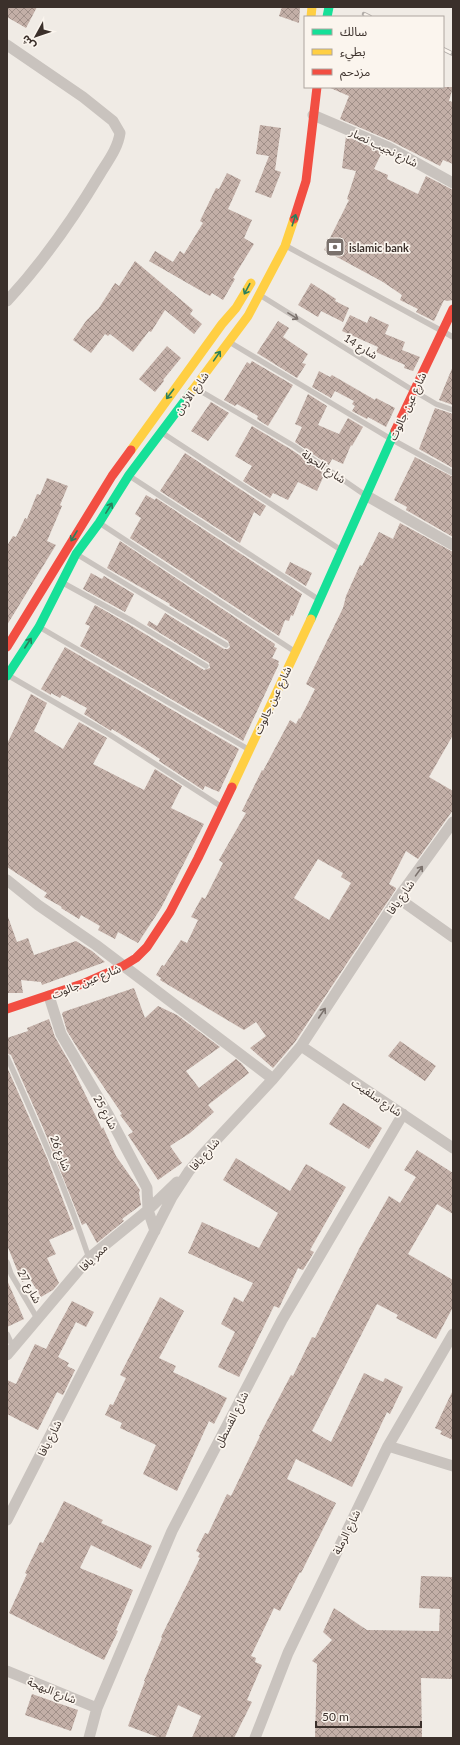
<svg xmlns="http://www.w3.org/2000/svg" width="460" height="1745" viewBox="0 0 460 1745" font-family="Lato,'Noto Sans Arabic',sans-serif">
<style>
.building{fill:url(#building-cross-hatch);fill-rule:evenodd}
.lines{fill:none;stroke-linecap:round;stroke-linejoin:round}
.lane{stroke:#c9c3be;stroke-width:5.5}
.street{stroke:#c9c3be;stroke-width:11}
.fast{stroke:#16e098;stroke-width:9}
.slow{stroke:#ffcf43;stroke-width:9}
.jam{stroke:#f24e42;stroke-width:9}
.rail-casing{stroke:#b1aca8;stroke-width:4.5}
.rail{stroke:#fbf5ee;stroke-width:3;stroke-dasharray:9;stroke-linecap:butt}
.oneway{stroke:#2a7f5c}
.oneway2{stroke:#7b726d}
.labels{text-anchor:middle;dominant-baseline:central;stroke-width:3.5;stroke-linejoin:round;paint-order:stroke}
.street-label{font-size:11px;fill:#3b302b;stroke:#fbf5ee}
.poi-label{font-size:11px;font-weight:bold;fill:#3b302b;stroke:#fbf5ee;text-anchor:start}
</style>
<defs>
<pattern id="building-cross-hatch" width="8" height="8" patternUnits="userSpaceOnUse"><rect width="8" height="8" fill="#c3afa7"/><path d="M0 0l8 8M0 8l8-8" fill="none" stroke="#a08f88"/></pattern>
</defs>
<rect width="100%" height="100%" fill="#f0ebe5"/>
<!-- building -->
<path class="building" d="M7,7H37L26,28L7,17Z
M282,7H300L299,23L279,16Z
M328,87H453L449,101L453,102V164L443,160L440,166L391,141L340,119L349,96Z
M260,125L281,128L275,170L281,172L271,198L255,192L269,156L256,154Z
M346,136L382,152L374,169L388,175L387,179L418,194L426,176L453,190V300L447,301L444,300L434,321L416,312L418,309L400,300L402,295L383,282L324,250L349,200L347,199L356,171L342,168Z
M227,173L241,180L228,209L252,220L244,238L254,244L233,278L235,279L223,300L212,293L210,296L149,261L155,251L173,262L180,251L184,254L203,223L200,221L216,188L219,189Z
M135,261L193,310L190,314L202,324L194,334L165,310L151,332L149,331L133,352L110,334L108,336L105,334L91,353L73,340L86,321L99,308L115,283L119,286Z
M311,283L336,299L335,301L349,308L343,322L321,311L318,317L298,305Z
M350,315L367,323L370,316L389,325L385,334L405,342L402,350L420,357L413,371L404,368L405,365L376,352L378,347L342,331Z
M278,321L289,328L283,337L308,354L302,363L306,364L297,378L257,353Z
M167,346L181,358L163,380L164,381L155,392L139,379Z
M252,361L293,385L268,426L257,419L258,416L237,404L235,406L224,400L247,362L250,364Z
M453,366V405L439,400Z
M319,371L330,377L332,375L375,400L376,398L395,408L386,427L368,417L367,419L352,411L355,406L352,404L354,401L335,391L331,398L312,387Z
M308,394L327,406L318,425L339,434L348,418L363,427L352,446L351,445L343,464L332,459L329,465L295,442L302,427L295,424Z
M211,402L229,413L208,441L191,431Z
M435,408L453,414V468L419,449Z
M252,426L292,450L325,473L317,491L298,482L288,500L273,493L270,498L243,481L252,466L235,456Z
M185,453L266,506L260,516L254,512L240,543L160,491Z
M415,457L453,477V537L406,510L407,507L394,500Z
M47,478L68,486L60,505L62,506L47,541L56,545L7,625V546L13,536L16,537L25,518L27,519L37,494L40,495Z
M146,495L155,500L156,498L302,594L293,616L291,615L289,621L285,620L279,636L130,538L141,518L135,514Z
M400,523L453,552V735L429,777L453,791V810L418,859L406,851L389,884L396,888V889L295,1042L273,1068L250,1048L266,1036L256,1022L244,1030L160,980L161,978L156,975L162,965L164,966L181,940L187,943L198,920L191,917L202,897L205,899L223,863L219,860L246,813L242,811L262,770L263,771L290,720L296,724L299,718L300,719L315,689L306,684L343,608L346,596L360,565L362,566L379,532L393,539ZM318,859L343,873L341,877L351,883L329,920L294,898Z
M120,541L275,644L274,647L277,648L272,658L279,661L278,664H279L243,741L80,646L90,626L85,624L95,605L132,626L204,670L210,668L209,663L147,625L149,621L157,626L165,613L224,649H228L230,647L228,641L169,605L170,604L107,568Z
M290,562L312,573L306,586L285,573Z
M91,573L102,579L104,576L134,594L125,612L83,589Z
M65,647L239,749L219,792L205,786L203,790L159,761L160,759L140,746L112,729L111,731L84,714L87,708L62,695L60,698L51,693V695L41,689Z
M31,694L47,703L34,731L63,749L79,722L107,738L93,764L144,790L155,769L182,786L171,808L204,824L161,908L138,943L118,932L115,939L98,930L100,926L81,915L79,919L61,908L62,907L44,897L47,893L7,867V744Z
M8,917L17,942L28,938L34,955L76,941L92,951L105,962L42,985L41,982L21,980L23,993H7Z
M134,988L145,1018L158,1006L177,1015L220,1047L186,1071L199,1088L236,1059L242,1064L249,1073L208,1105L214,1112L190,1133L170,1146L182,1163L158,1180L128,1135L133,1132L120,1115L122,1114L80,1052L67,1031L62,1014L63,1012Z
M49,1019L55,1037L71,1065L102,1129L103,1127L116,1156L140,1190L139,1193L141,1205L122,1219L124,1221L97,1243L86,1223L82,1225L44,1130L11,1055L7,1053V1038L28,1031L27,1028Z
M400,1041L436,1066L425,1081L388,1056Z
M7,1067L47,1158L74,1229L49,1240L56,1254L47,1258L59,1283L53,1290L41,1297L30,1279L22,1282L7,1245Z
M343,1103L382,1128L369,1149L329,1124Z
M417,1150L453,1173V1214L437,1204L408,1254L453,1280V1307L436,1339L396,1318L398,1315L377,1304L312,1431L331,1442L364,1373L383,1382L385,1378L403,1387L390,1414L387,1412L352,1487L296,1459L287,1479L336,1503L301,1573L300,1572L280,1611L274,1608L251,1656L256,1658L255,1662L262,1665L247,1700L252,1702L234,1738H192L201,1716L178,1705L165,1738H160L128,1726L145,1681H144L162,1638L161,1637L200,1558L198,1557L200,1553L196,1551L205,1533L208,1534L227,1494L231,1496L260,1436H259L291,1375L293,1376L312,1337L315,1338L359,1249L389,1196L400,1203L416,1177L404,1170Z
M236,1158L290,1191L306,1164L346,1187L310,1250L314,1252L303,1270L298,1268L279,1308L274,1306L239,1377L218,1367L235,1332L221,1324L234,1297L243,1302L253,1283L188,1253L202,1222L259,1248L278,1213L223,1180Z
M7,1280L24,1319L7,1327Z
M160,1297L184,1311L159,1358L176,1366L173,1372L227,1398L214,1424L209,1421L177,1491L143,1474L156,1445L120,1428L122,1423L105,1415L110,1404L113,1405L126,1378L120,1375Z
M72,1301L94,1312L86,1327L76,1322L58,1357L69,1363L67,1366L75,1370L63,1395L57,1392L38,1430L7,1414V1380L16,1384L35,1344L46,1349Z
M453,1390V1440L440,1434L442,1431L435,1428Z
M64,1501L103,1520L101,1523L152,1546L141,1569L91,1545L80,1568L133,1590L116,1630L118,1631L104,1660L9,1613L27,1574L25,1573L40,1542L43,1543Z
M421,1576L453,1577V1679L421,1678L422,1738H315L317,1664L312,1661L332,1640L323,1632L334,1608L367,1630L439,1631L440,1609L419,1608Z
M32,1694L78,1710L71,1731L25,1715Z"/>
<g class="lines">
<!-- lane -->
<path class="lane" d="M288,247L453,337
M263,297L414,391L436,404L453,410
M231,343L391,439L453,473
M197,389L294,446L365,495
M164,434L341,550
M131,477L318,599
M101,524L294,651
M78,555L226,645
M65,584L134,622L206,666
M41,628L248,749
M11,677L104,731L222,807
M7,1057C37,1123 66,1189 89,1258
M7,1262L11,1274L37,1318
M7,1334L13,1347"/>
<!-- street -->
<path class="street" d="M7,45L83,97L113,121L120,133C118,148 108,161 100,174C73,219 43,262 7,301
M313,115L388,147L453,183
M367,496L453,545
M7,880L38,905L96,945L273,1079
M398,898L453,937
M49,996L61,1034L109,1116L147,1188L148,1210L155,1231
M301,1046L453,1148
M7,1355L89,1258L148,1210L177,1182
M388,1446L453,1466
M7,1520L172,1197L189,1171L205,1152L273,1079L301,1046L398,898L453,822
M7,1671L97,1708
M89,1738L97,1708L172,1531L282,1320L403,1114
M255,1738L288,1653L388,1446L453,1334"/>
<!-- fast -->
<path class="fast" d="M327,17L329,7
M311,619L395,431
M7,676L39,627L76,554L99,523L129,475L192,391"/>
<!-- slow -->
<path class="slow" d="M311,17L312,7
M192,391L248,316L285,246L294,219
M131,450L222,324L236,308L251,283
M232,787L311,619"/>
<!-- jam -->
<path class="jam" d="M294,219L306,181L317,87
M395,431L453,309
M7,647L112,476L131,450
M7,1009L82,984L123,966L136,958L147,947L170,912L198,858L232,787"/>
<!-- rail casing -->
<g class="rail-casing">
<path id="rail" d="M364,14L370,17
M443,49L453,54"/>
</g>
<!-- rail -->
<use href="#rail" class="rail"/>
</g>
<!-- one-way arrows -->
<defs><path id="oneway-shaft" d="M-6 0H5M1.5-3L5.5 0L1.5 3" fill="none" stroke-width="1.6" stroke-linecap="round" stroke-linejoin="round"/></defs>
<g class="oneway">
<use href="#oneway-shaft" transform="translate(294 220) rotate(-72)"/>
<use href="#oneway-shaft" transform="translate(247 289) rotate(118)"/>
<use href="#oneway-shaft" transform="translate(217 356) rotate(-55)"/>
<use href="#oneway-shaft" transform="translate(170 394) rotate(127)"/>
<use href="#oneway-shaft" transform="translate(109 508) rotate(-58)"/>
<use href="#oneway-shaft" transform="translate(74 536) rotate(121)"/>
<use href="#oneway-shaft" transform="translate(28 643) rotate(-57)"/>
</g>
<g class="oneway2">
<use href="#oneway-shaft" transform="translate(293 316) rotate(32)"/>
<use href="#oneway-shaft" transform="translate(419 871) rotate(-54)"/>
<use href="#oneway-shaft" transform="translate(322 1013) rotate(-56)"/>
</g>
<!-- icons -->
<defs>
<g id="bank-square" transform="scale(1)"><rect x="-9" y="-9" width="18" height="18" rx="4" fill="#7a716c" stroke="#fbf5ee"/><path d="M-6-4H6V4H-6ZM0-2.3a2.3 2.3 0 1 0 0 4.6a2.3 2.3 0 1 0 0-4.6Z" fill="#fff"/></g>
</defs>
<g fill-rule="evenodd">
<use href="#bank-square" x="335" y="247"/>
</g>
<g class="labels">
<!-- street labels -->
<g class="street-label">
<text transform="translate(384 147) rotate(26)">شارع نجيب نصار</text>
<text transform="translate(361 346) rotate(32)">شارع 14</text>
<text transform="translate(191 393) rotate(-54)">شارع الأردن</text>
<text transform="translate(407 406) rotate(-65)">شارع عين جالوت</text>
<text transform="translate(324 466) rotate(34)">شارع الحولة</text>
<text transform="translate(272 700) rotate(-65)">شارع عين جالوت</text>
<text transform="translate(400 897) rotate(-55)">شارع يافا</text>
<text transform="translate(86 981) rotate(-22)">شارع عين جالوت</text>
<text transform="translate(377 1097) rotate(34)">شارع سلفيت</text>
<text transform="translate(106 1112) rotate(61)">شارع 25</text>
<text transform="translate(61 1153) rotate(68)">شارع 26</text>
<text transform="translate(204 1154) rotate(-49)">شارع يافا</text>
<text transform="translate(93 1257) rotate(-44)">ممر يافا</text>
<text transform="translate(30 1286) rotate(61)">شارع 27</text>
<text transform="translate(231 1419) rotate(-63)">شارع القسطل</text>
<text transform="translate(49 1438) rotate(-63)">شارع يافا</text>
<text transform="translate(346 1532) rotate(-64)">شارع الرملة</text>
<text transform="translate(52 1690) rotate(22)">شارع البهجة</text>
</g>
<!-- poi labels -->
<g class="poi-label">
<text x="349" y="247">islamic bank</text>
</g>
</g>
<!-- border -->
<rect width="460" height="1745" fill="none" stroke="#3b302b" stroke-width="16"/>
<!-- legend -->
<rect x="304" y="16" width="140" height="72" fill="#fbf5ee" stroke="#aea6a0"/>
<rect x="312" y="29" width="20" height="6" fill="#16e098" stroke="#aea6a0"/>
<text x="340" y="36" font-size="12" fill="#3b302b">سالك</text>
<rect x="312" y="49" width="20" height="6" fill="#ffcf43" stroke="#aea6a0"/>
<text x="340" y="56" font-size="12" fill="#3b302b">بطيء</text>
<rect x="312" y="69" width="20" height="6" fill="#f24e42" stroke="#aea6a0"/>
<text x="340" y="76" font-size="12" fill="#3b302b">مزدحم</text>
<!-- north arrow -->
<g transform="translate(36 36) rotate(230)" stroke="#fbf5ee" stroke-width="3" paint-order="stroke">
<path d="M0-3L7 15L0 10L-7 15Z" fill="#3b302b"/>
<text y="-6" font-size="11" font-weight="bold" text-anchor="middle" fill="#3b302b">ش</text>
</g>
<!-- scale -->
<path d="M316 1721v6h105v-6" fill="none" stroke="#3b302b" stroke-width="2"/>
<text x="322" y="1721" font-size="12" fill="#3b302b" stroke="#fbf5ee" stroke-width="3" paint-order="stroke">50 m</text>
</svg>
